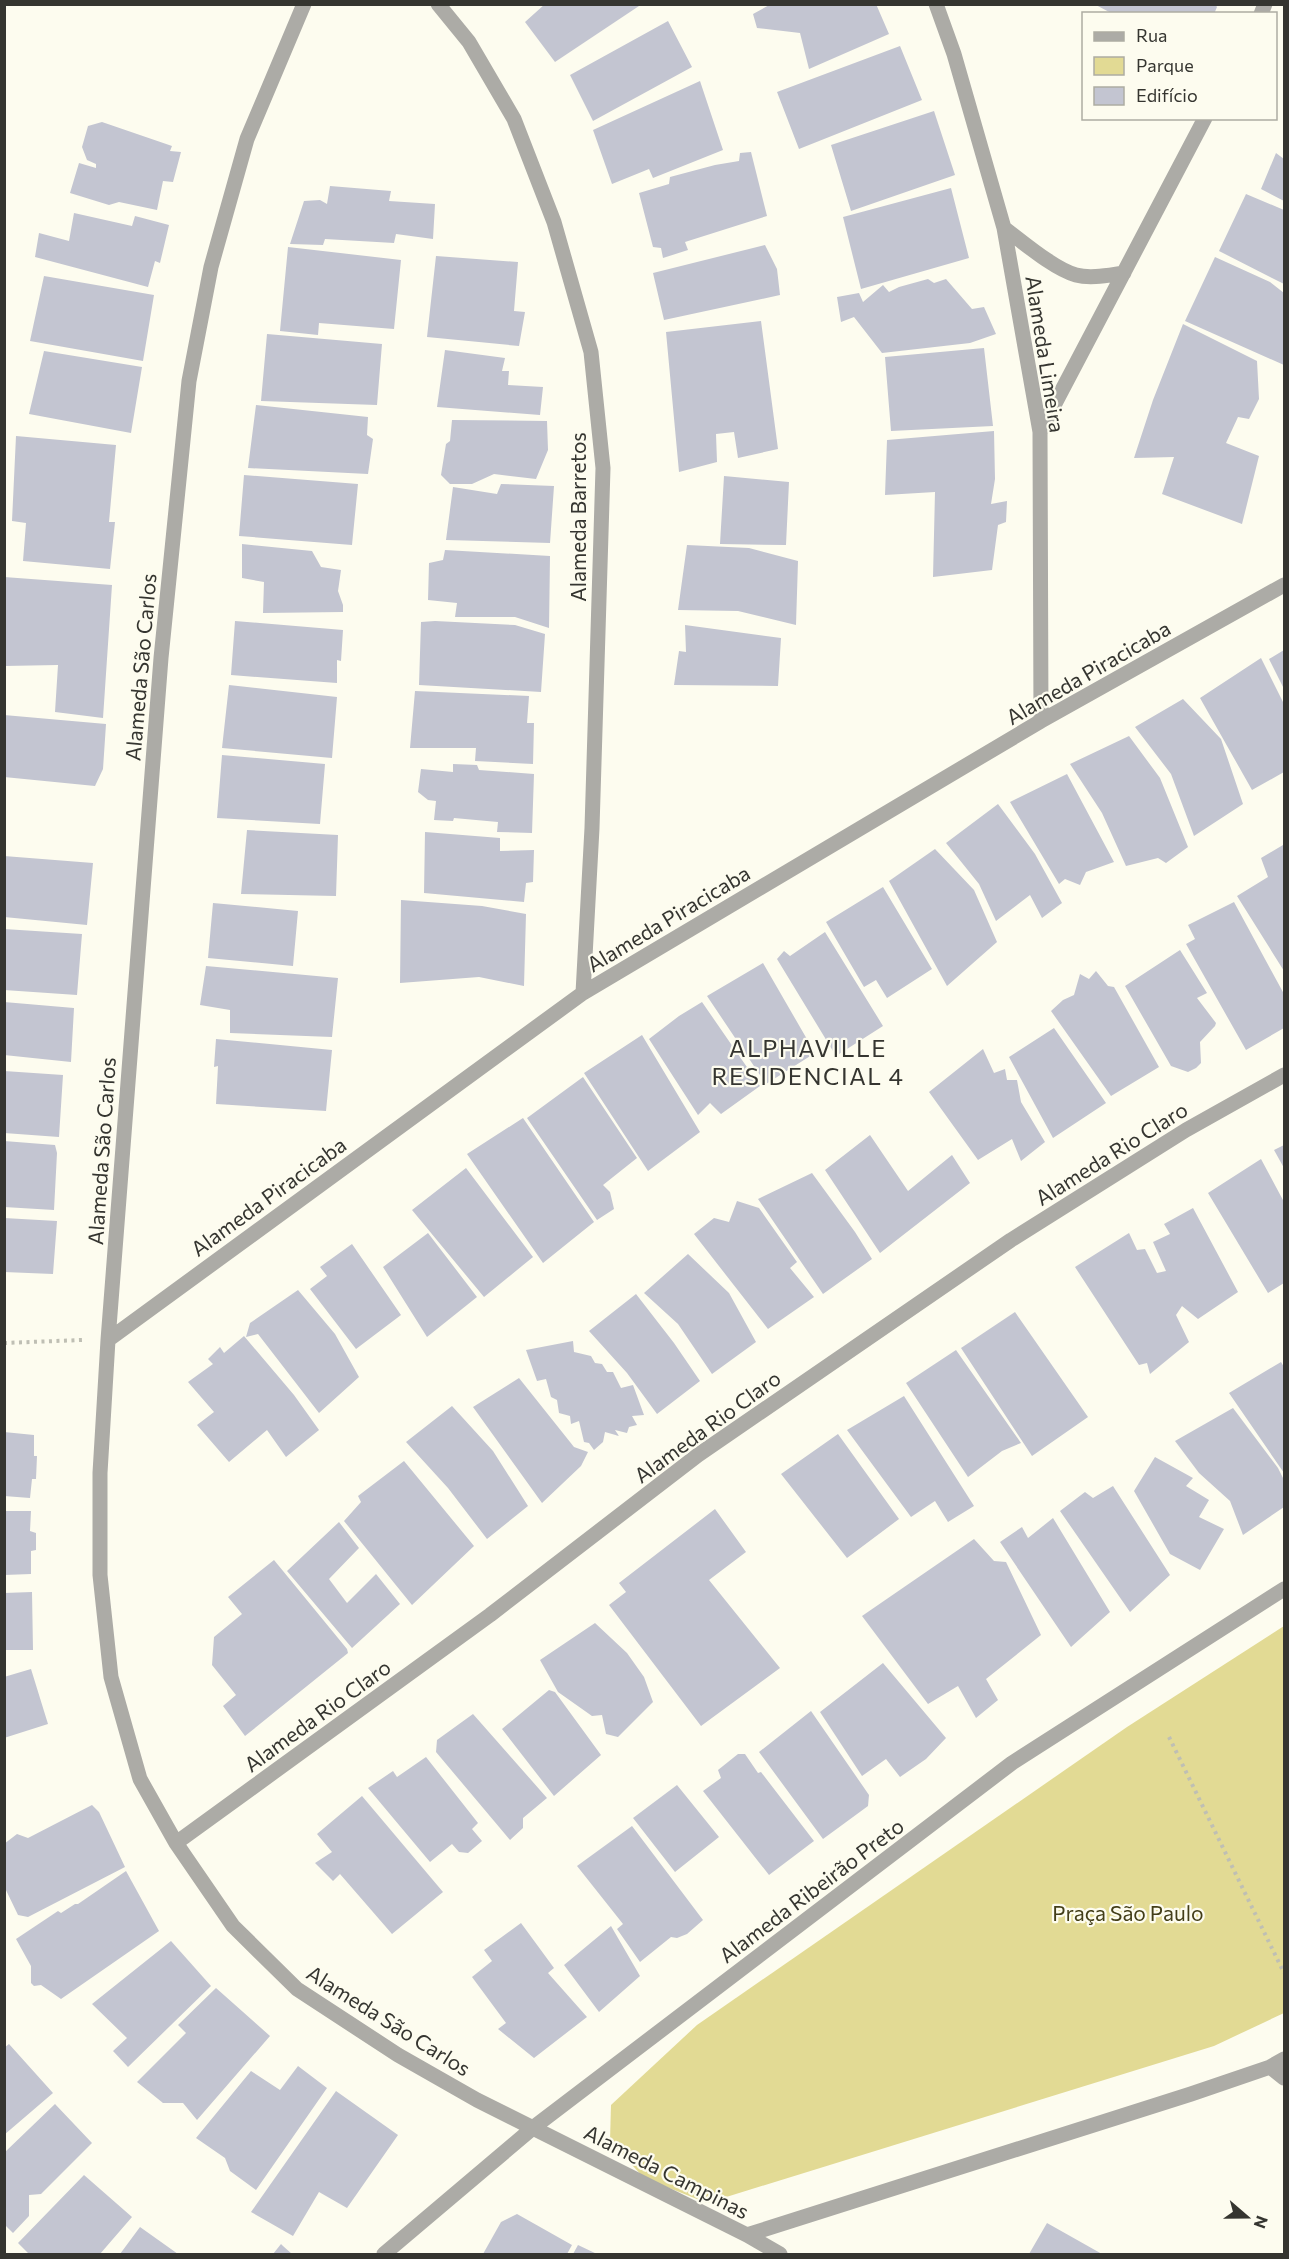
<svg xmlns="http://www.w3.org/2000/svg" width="1289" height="2259" viewBox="0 0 1289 2259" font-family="Commissioner,sans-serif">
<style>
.green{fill:#e2da94}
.building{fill:#c3c5d1}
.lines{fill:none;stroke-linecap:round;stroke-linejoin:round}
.path{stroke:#bfbfb4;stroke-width:4;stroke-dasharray:3 4.5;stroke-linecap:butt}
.minor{stroke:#acaba6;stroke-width:15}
.labels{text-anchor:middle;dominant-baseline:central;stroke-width:4.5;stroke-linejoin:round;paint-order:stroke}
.street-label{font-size:21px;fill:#353530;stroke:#fdfcef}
.park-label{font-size:21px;fill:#433e18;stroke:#fdfcef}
.quarter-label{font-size:24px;letter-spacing:1.5px;fill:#353530;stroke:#fdfcef}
</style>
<rect width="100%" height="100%" fill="#fdfcef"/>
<!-- green -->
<path class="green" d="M1284,1626V2013L1214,2046L707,2203L644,2178L610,2141L611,2105L697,2025L1127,1727Z"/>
<!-- building -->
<path class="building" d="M545,4H642L555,62L525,22Z
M771,4H876L889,34L809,69L800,33L757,28L753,14Z
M1094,4H1215L1217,7L1214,14H1113Z
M668,21L692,67L593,121L570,75Z
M900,46L922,100L799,149L777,92Z
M700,81L723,150L653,178L649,169L612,184L593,130Z
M934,111L955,175L851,211L831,145Z
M102,122L172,146L170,151L181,152L173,182L163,181L157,210L119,202L109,205L70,193L79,163L96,168V164L87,160L82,147L88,126Z
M751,152L767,216L685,242L688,250L663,258L661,248L653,247L639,193L669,184L670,177L715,165L739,161L740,153Z
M1276,153L1284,159V201L1261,189Z
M330,186L391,191L389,201L435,204L433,239L396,234L394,243L325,239L323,245L290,244L304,201L320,200L327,204Z
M951,188L969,258L861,289L843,217Z
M1246,194L1284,210V284L1219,251Z
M74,213L132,226L135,216L169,225L160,263L155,261L148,287L35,257L39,233L69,241Z
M765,245L777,269L780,295L664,320L653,273Z
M288,247L401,260L394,329L319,323L318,335L280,331Z
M436,256L518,262L514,311L525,312L519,346L427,337Z
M1215,257L1270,282L1284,293V365L1185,321Z
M44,276L154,295L143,361L30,341Z
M928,279L934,283L946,279L972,309L984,307L996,334L970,343L882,353L854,317L841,322L837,297L859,293L863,302L883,285L889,292L899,287Z
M761,321L778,449L738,458L734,432L716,434L717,462L679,472L666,332Z
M1183,324L1257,361L1259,399L1249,419L1238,417L1226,443L1259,456L1242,524L1162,494L1174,457L1134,458L1153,400Z
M267,334L382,344L377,405L261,401Z
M984,348L993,426L891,431L885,357Z
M445,350L505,358L502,371H509L508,385L543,387L540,415L437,407Z
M44,351L142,367L131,433L29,414Z
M256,405L368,417L367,435L373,439L368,474L248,468Z
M452,420L547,421L548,450L536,479L494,474L472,484H450L441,475L446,444L450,441Z
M994,431L995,479L991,504L1007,501L1006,522L998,525L992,570L933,577L935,492L885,495L887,440Z
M16,436L116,445L109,522H115L110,569L23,561L26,523L12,521Z
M244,475L358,484L352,545L239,536Z
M724,476L789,482L786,545L720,544Z
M501,484L554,486L550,543L446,540L453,487L497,494Z
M242,544L312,551L321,567L341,570L338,591L343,605V612L263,613L264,582L242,578Z
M687,545L749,548L798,561L796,625L738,611L678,610Z
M445,550L550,556L549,628L515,617H455L457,603L428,600L429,563L443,560Z
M4,577L112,585L103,718L55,712L58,665L4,666Z
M235,621L343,630L341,661L337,660V683L231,675Z
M435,621L515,625L545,634L541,692L419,685L421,622Z
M685,625L781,638L778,686L674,685L679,651L686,652Z
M1284,650V689L1269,659Z
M1261,658L1284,704V772L1252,790L1200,698Z
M229,685L337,697L332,758L222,748Z
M415,691L529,696L527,723H534L533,764L475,761L476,748H410Z
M1183,699L1221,739L1243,804L1194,836L1171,774L1135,727Z
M4,715L106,724L103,769L95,786L4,777Z
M1129,736L1160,778L1188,847L1166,863L1158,858L1126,866L1102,813L1070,764Z
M222,755L325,764L320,824L217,818Z
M453,764L477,765L479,770L534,774L532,833L497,832L498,822L454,818L453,821L434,820L436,801L428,800L418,792L421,769L453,772Z
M1067,774L1114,862L1086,872L1080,885L1065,879L1059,884L1010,802Z
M998,804L1035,854L1062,903L1042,918L1030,895L996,921L979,884L946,843Z
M247,830L338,835L336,896L241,894Z
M425,832L500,838V851L534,850L533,882L526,883L524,902L424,893Z
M1283,845L1284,848V971L1237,896L1268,877L1261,858Z
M935,849L974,890L997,942L947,986L889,881Z
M4,856L93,863L87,925L4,917Z
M883,887L932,969L887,998L876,980L864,987L826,922Z
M401,900L482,906L526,914L524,986L479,977L400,983Z
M1234,902L1284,994V1028L1246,1050L1186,944L1195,939L1188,925Z
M213,903L298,911L293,966L208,958Z
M4,929L82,934L77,995L4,990Z
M825,932L883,1026L836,1056L777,959L784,951L790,956Z
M1180,950L1207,993L1197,998L1216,1023L1215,1026L1200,1042L1201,1063L1196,1068L1188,1072L1171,1066L1125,986Z
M763,963L815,1053L766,1084L707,996Z
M206,966L338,978L332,1037L230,1033V1010L200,1005Z
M1096,971L1108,986L1114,987L1159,1067L1111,1096L1051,1011L1063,1000L1074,995L1080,974L1089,979Z
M4,1002L74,1008L71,1062L4,1055Z
M702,1002L760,1086L721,1114L710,1103L698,1115L649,1039L679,1016Z
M1054,1028L1106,1103L1053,1138L1009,1057Z
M642,1035L700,1132L648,1171L584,1073Z
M216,1039L332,1050L326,1111L216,1104L218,1066L214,1067Z
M983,1049L994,1073L1005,1069L1007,1080H1017L1021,1102L1045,1142L1021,1161L1012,1139L978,1160L929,1092Z
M4,1071L63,1075L59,1137L4,1133Z
M583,1077L637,1158L603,1185L610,1192L614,1209L597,1220L527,1118Z
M523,1118L594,1222L543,1263L467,1154Z
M870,1135L908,1191L952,1155L970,1183L880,1253L825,1170Z
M4,1141L55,1145L57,1153L54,1210L4,1207Z
M1284,1145V1168L1274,1150Z
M1261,1159L1284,1202V1283L1268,1293L1208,1193Z
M466,1168L533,1257L484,1297L412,1210Z
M812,1173L855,1232L872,1259L823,1294L758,1199Z
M737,1201L759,1208L797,1262L790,1268L814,1297L768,1329L694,1234L714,1218L729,1222Z
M1193,1208L1238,1292L1198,1319L1182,1306L1176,1315L1189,1342L1150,1374L1147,1363L1139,1365L1075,1267L1129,1233L1137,1250L1145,1249L1157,1273L1166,1271L1153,1242L1170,1234L1164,1224Z
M4,1218L57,1221L53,1274L4,1272Z
M428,1233L477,1297L427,1337L383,1267Z
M352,1244L401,1315L356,1349L310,1289L327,1276L320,1267Z
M688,1254L729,1293L756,1342L712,1374L678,1324L644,1293Z
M298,1290L335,1334L359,1377L319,1413L258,1334L246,1337L250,1323Z
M636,1294L674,1343L700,1381L657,1414L627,1373L589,1331Z
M1015,1312L1088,1417L1032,1456L961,1348Z
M244,1336L294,1395L319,1430L286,1457L267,1430L229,1462L197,1425L214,1412L188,1382L213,1364L208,1359L220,1347L224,1353Z
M573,1341L574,1352L591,1356L595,1363L602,1364L607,1372H613L621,1388L633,1385L644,1415L632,1416L637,1425L629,1427L627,1433L615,1430L619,1436L605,1432L603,1442L594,1450L589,1443L584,1442L579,1421L571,1424L570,1416L559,1413L557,1400L551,1397L546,1379L537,1381L526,1350Z
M956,1350L1021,1443L1002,1451L968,1477L906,1383Z
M1281,1362L1284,1367V1473L1229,1393Z
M519,1378L574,1447L588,1452L581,1466L542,1503L473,1407Z
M904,1396L974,1506L948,1522L935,1501L911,1517L847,1430Z
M452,1406L493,1451L528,1506L487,1539L448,1488L406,1442Z
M1233,1408L1278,1468L1284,1480V1507L1243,1535L1230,1501L1199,1473L1175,1441Z
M4,1432L34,1435V1456H37L36,1479H32L30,1498L4,1496Z
M838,1434L899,1519L847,1558L781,1474Z
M1155,1457L1193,1478L1186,1486L1209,1500L1199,1517L1224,1529L1200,1570L1170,1554L1134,1491Z
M404,1461L474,1546L412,1605L344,1521L361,1502L358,1496Z
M1113,1486L1170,1575L1130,1612L1060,1511L1085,1492L1093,1498Z
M715,1509L746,1552L709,1580L780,1668L701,1726L609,1605L626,1592L619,1583Z
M4,1511H31L30,1531L36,1533V1550L31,1551V1574L4,1575Z
M1053,1518L1110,1612L1071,1647L1000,1542L1022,1527L1028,1538Z
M339,1522L359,1548L329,1579L347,1603L376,1574L400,1604L352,1648L287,1571Z
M974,1539L994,1561L1006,1562L1041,1635L986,1679L998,1700L976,1718L958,1686L928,1704L862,1616Z
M274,1560L347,1649L348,1653L245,1736L223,1706L236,1695L212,1665L214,1637L242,1614L228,1597Z
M32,1592L33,1650H4V1593Z
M595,1623L627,1653L644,1677L653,1702L618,1737L606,1734L602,1715L592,1716L558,1692L540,1660Z
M883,1663L946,1738L926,1759L900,1777L886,1759L862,1776L820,1712Z
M31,1669L48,1724L4,1738V1677Z
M549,1690L555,1692L601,1755L554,1796L502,1729Z
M811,1711L869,1795L868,1806L823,1839L759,1752Z
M473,1714L547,1798L523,1818V1828L510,1840L436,1752L437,1740Z
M738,1754H745L758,1773L761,1772L814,1841L769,1875L703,1791L721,1778L718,1770Z
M426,1757L478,1823L472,1829L482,1841L468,1853L459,1852L452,1844L430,1862L368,1788L393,1771L397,1777Z
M677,1785L719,1837L675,1872L633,1818Z
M362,1796L443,1892L392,1934L340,1874L333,1881L315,1863L332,1852L317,1834Z
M92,1805L99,1812L125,1867L28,1917L18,1915L4,1886V1844L17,1834L28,1838Z
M632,1826L703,1920L687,1934L677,1938L671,1937L640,1962L617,1929L623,1924L577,1866Z
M126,1871L159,1931L61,1999L41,1985L34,1986L31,1983V1966L16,1939L58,1911L61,1913L75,1904H78Z
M521,1923L554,1968L548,1973L587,2017L534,2058L498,2029L506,2023L472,1977L492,1961L484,1950Z
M611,1926L640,1976L599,2012L564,1965Z
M171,1941L211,1986L128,2067L113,2051L127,2038L92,2004Z
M216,1988L270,2036L197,2120L183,2103H163L137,2082L186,2033L178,2025Z
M9,2044L53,2093L4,2135V2048Z
M298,2066L327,2088L256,2190L230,2171L225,2158L196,2138L251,2071L280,2090Z
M336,2091L398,2135L347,2208L319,2192L293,2236L251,2212Z
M55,2104L92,2143L41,2194L29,2195V2216L13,2233L4,2224V2153Z
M84,2175L132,2217L100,2254H29L18,2243Z
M517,2214L572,2245L567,2254H483L501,2222Z
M1047,2223L1102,2254H1029Z
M140,2227L178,2254H120Z
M281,2244L283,2246L292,2254H273Z
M578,2245L597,2254H573Z"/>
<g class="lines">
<!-- path -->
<path class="path" d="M4,1343L82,1340
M1169,1737L1284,1973"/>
<!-- minor -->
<path class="minor" d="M304,4L247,139L211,267L189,381L161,658L108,1340L100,1473V1575L111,1677L140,1779L176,1843L233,1926L297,1989L398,2055L477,2100L747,2235L780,2254
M438,4L469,42L514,119L554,222L591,352L603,468L592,828L583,993
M936,4L954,54L1004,228L1040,432L1041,721
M1261,14L1265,4
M1004,228C1023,242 1054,269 1076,275C1091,279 1109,275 1124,273
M1040,432L1205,118
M108,1340L583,993L1041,721L1284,585
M176,1843L490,1615L698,1455L1011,1240L1186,1130L1284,1075
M1270,2067L1284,2078
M747,2235L1191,2094L1270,2067L1284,2059
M384,2254L534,2127L1012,1763L1284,1589"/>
</g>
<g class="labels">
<!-- street labels -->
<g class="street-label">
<text transform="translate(1046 354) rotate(81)">Alameda Limeira</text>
<text transform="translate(577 517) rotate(-90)">Alameda Barretos</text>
<text transform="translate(140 667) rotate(-85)">Alameda São Carlos</text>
<text transform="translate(1088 672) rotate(-30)">Alameda Piracicaba</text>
<text transform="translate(668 918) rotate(-31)">Alameda Piracicaba</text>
<text transform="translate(101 1151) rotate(-86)">Alameda São Carlos</text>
<text transform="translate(1111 1153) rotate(-32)">Alameda Rio Claro</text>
<text transform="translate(268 1196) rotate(-36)">Alameda Piracicaba</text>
<text transform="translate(707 1426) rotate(-36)">Alameda Rio Claro</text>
<text transform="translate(317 1715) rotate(-36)">Alameda Rio Claro</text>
<text transform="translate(811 1890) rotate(-37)">Alameda Ribeirão Preto</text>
<text transform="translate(389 2020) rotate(32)">Alameda São Carlos</text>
<text transform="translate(667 2171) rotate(27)">Alameda Campinas</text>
</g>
<!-- park labels -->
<g class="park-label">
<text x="1128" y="1912">Praça São Paulo</text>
</g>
<!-- quarter labels -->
<g class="quarter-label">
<text x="808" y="1047">ALPHAVILLE<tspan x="808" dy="28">RESIDENCIAL 4</tspan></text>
</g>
</g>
<!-- border -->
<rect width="1289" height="2259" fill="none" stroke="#353530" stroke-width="12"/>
<!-- legend -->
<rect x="1082" y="12" width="195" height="108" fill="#fdfcef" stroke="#adaca3" stroke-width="1.5"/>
<rect x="1094" y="32" width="30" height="9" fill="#acaba6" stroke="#adaca3" stroke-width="1.5"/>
<text x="1136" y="42" font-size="18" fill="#353530">Rua</text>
<rect x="1094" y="57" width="30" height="18" fill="#e2da94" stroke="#adaca3" stroke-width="1.5"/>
<text x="1136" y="72" font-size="18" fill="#353530">Parque</text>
<rect x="1094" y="87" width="30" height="18" fill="#c3c5d1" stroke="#adaca3" stroke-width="1.5"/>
<text x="1136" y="102" font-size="18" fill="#353530">Edifício</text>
<!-- north arrow -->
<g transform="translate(1247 2217) rotate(110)" stroke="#fdfcef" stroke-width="4.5" paint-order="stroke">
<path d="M0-4.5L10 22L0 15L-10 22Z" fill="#353530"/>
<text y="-9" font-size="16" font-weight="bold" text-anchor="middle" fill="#353530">N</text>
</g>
</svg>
